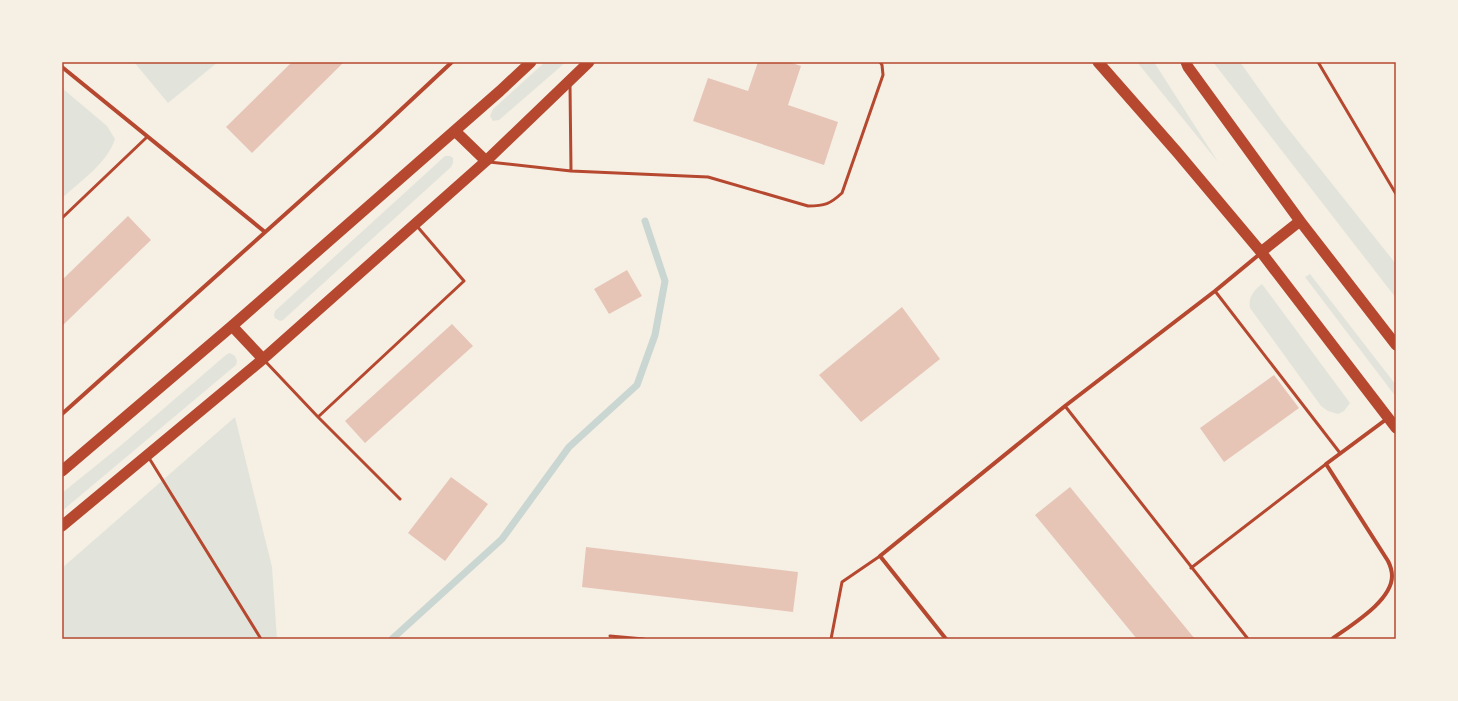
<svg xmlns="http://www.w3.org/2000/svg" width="1458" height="701" viewBox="0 0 1458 701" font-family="'Zilla Slab',serif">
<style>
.green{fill:#e2e4dc}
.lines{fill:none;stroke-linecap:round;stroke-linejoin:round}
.stream{stroke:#c9d6d2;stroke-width:7}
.building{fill:#e6c5b7}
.service{stroke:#b5482f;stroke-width:3}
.minor{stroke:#b5482f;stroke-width:4}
.trunk{stroke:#b5482f;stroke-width:11}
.neatline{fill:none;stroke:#b5482f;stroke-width:1.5}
</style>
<rect width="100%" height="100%" fill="#f6efe4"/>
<!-- green -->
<path class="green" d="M134,62H218L168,103Z
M545,62H566L499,120L493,121L490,116L493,109Z
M1137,62H1154L1218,162Z
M1213,62H1240L1282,121L1396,264V298Z
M62,88L107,126L115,139C108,162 80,182 62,198Z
M445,156H450L453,158V163L451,167L283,320L280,321L275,318L274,315L275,311Z
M1310,274L1396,385V397L1305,277Z
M1262,284L1350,403L1344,411L1338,414L1328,411L1321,406L1250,308C1248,297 1254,290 1262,284Z
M230,353L235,356L237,361L236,365L62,511V493L119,447L227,354Z
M235,417L272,567L277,639H62V568Z"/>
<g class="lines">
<!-- stream -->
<path class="stream" d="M392,639L502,539L569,447L637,385L655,335L665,281L645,221"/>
</g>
<!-- building -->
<path class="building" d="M292,62H344L252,153L226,127Z
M758,62H789L801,66L788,105L838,122L824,165L693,121L708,78L748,91Z
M128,216L151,240L62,326V280Z
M627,270L642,296L609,314L594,289Z
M902,307L940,359L861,422L819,375Z
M452,324L473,346L365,443L345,421Z
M1274,375L1299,408L1224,462L1200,428Z
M451,477L488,504L445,561L408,533Z
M1070,487L1195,639H1137L1035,515Z
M586,547L798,572L793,612L582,587Z"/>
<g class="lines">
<!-- service -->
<path class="service" d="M1318,62L1396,194
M570,85L571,171
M489,162L571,171L708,177L808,206C825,206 830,204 842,193L883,75L882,65L880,62
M62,218L147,137
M1215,291L1340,453
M265,361L318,417L400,499
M1065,406L1248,639
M318,417L464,281L416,225
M149,458L261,639
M1191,568L1326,464
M610,636L644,639
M831,639L842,582L880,556"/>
<!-- minor -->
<path class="minor" d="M62,67L265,232
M62,414L377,132L452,62
M946,639L880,556L1065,406L1215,291L1261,253
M1332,639C1351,625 1392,601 1392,576C1392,571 1390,565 1388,561L1326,464L1388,418"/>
<!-- trunk -->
<path class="trunk" d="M1098,62L1177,152L1261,252L1396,428
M1186,62L1188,67L1300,221L1396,345
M455,131L486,161
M1261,252L1300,221
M232,326L263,359
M62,471L232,326L500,91L531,62
M62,526L263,359L486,161L589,62"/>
</g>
<!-- border -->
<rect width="1458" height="701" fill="none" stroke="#f6efe4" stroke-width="126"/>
<rect x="63" y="63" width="1332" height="575" class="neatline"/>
</svg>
